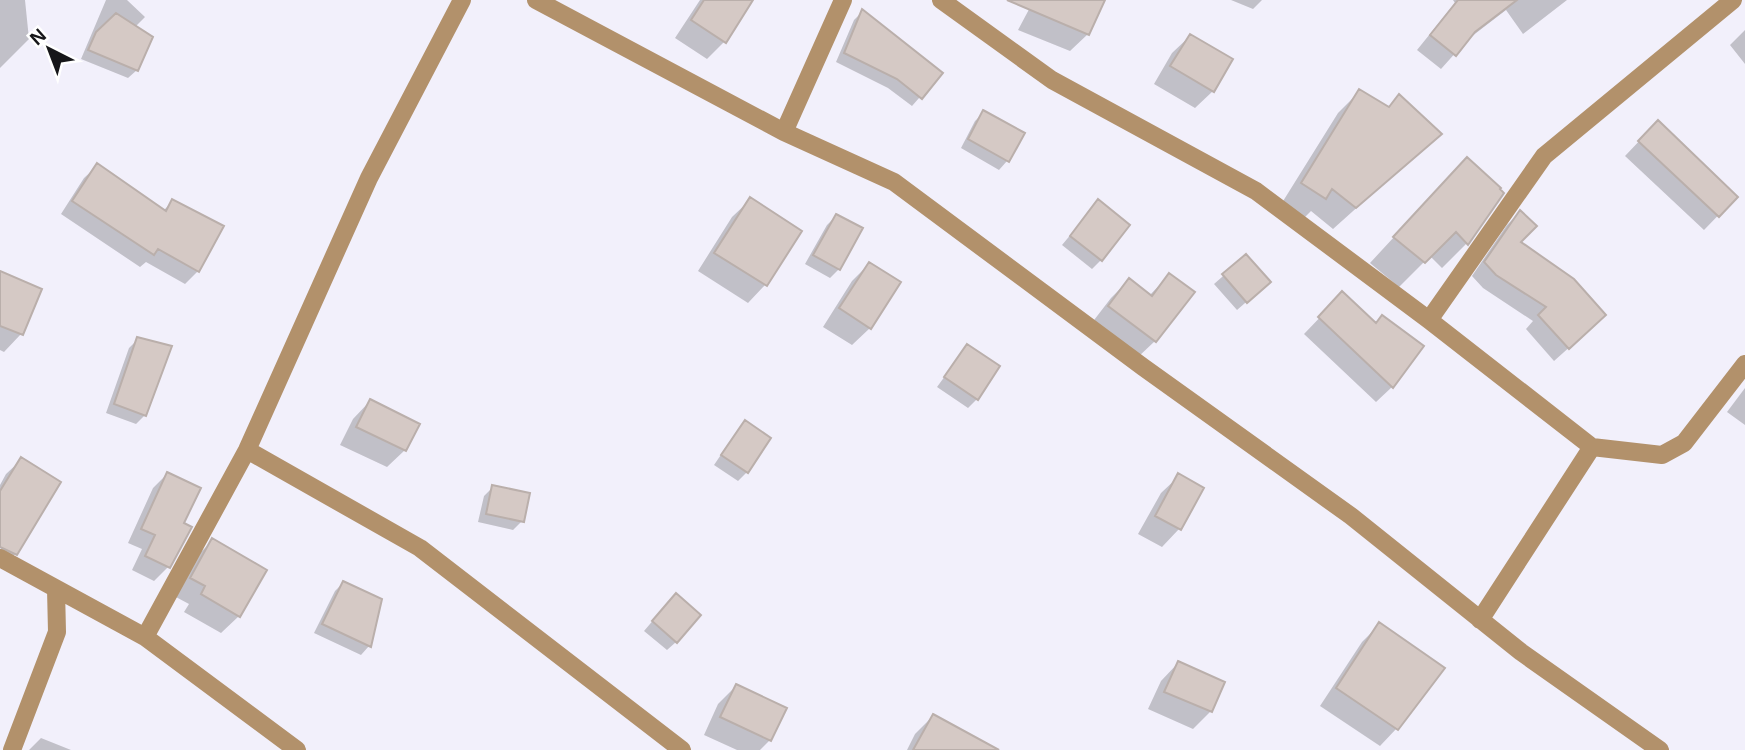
<svg xmlns="http://www.w3.org/2000/svg" width="1745" height="750" viewBox="0 0 1745 750" font-family="Helvetica,sans-serif">
<style>
.shadow{fill:#0003}
.building{fill:#d5c9c5;stroke:#baafab;stroke-width:2}
.lines{fill:none;stroke-linecap:round;stroke-linejoin:round}
.street{stroke:#b2916b;stroke-width:18}
</style>
<rect width="100%" height="100%" fill="#f2f0fb"/>
<!-- shadow -->
<path class="shadow" d="M0,0H25L29,39L0,68Z
M106,0H127L145,17L135,27L137,70L128,78L81,59Z
M700,0H742L725,41L707,59L675,38Z
M1034,0H1103L1088,34L1070,51L1018,30Z
M1231,0H1262L1253,9Z
M1453,0H1567L1523,34L1506,10L1467,40L1441,69L1417,50L1455,3Z
M862,12L941,73L912,106L888,88L836,62L854,20Z
M1745,30V64L1730,45Z
M1190,36L1213,91L1195,108L1154,84L1172,53Z
M1360,91L1387,108L1399,97L1439,134L1333,229L1311,211L1302,220L1280,206L1338,113Z
M984,112L1007,161L999,170L961,148L975,121Z
M1644,136L1736,197L1704,230L1625,156Z
M97,166L163,211L173,201L198,271L185,284L146,262L140,267L61,214L84,178Z
M1443,184L1502,193L1466,244L1442,268L1430,256L1399,287L1370,263Z
M750,200L800,231L765,285L748,303L698,271L732,217Z
M1098,202L1101,260L1092,269L1062,245Z
M1520,212L1519,242L1591,328L1554,361L1526,329L1533,321L1483,288L1472,276L1507,225Z
M836,216L839,269L830,278L805,264L827,225Z
M1246,256L1260,290L1237,310L1214,284Z
M869,264L870,328L852,345L823,327L852,281Z
M0,273L21,334L4,352L0,350Z
M1169,275L1155,341L1137,358L1091,324L1111,298L1129,280L1149,296Z
M1327,310L1392,387L1376,402L1304,334Z
M138,339L145,415L136,424L106,413L129,348Z
M967,346L977,399L968,408L937,387Z
M1745,388V425L1727,412Z
M370,401L405,450L387,467L340,445L353,419Z
M746,422L747,472L738,481L714,465L737,431Z
M21,460L16,553L1,568L0,485L6,474Z
M167,474L182,524L168,567L154,581L132,570L142,549L128,543L153,488Z
M1179,476L1202,489L1179,529L1162,547L1138,534L1161,493Z
M493,487L522,521L513,530L478,522L484,496Z
M212,541L239,616L221,633L184,612L189,604L174,596L195,558Z
M343,583L380,600L369,646L361,655L314,633L335,591Z
M667,604L676,642L667,650L644,631Z
M1380,624L1397,728L1380,746L1320,706L1362,642Z
M1178,663L1211,711L1193,729L1148,709L1161,681Z
M736,686L770,740L760,750H737L704,735L718,704Z
M933,716L960,750H907L915,734Z
M41,738L71,750H29Z"/>
<!-- building -->
<path class="building" d="M704,0H753L726,43L691,20Z
M1007,0H1105L1089,35Z
M1458,0H1517L1475,32L1456,56L1430,35Z
M862,9L943,73L922,99L897,79L844,53Z
M116,13L153,37L138,71L88,50L96,32Z
M1190,34L1233,59L1214,92L1170,66Z
M1359,89L1389,107L1399,94L1442,134L1356,208L1332,189L1326,199L1301,183Z
M983,110L1025,133L1009,162L968,139Z
M1658,120L1738,197L1719,217L1638,141Z
M1467,157L1501,188L1500,189L1504,193L1468,245L1456,232L1425,263L1393,237Z
M97,163L166,211L172,199L224,226L199,272L158,249L154,255L72,201Z
M750,197L802,231L767,286L714,253Z
M1098,199L1130,225L1102,261L1070,236Z
M1520,210L1537,226L1521,242L1574,279L1606,315L1569,349L1538,315L1546,307L1496,275L1484,262Z
M836,214L863,228L840,270L813,255Z
M1246,254L1271,282L1247,303L1222,274Z
M869,262L901,282L871,329L839,308Z
M0,271L42,289L23,335L0,326Z
M1169,273L1195,292L1156,342L1108,306L1129,278L1152,296Z
M1342,291L1376,323L1382,315L1424,346L1393,388L1318,317Z
M137,337L172,346L146,416L114,404Z
M967,344L1000,366L978,400L944,377Z
M370,399L420,424L406,451L356,427Z
M745,420L771,438L748,473L721,455Z
M21,457L61,482L17,555L0,547V491Z
M167,472L201,488L184,523L192,527L170,568L145,556L155,535L141,529Z
M1178,473L1204,488L1181,530L1155,516Z
M492,485L530,493L524,522L486,514Z
M212,538L267,570L240,617L201,594L205,586L190,578Z
M343,581L382,599L371,647L322,624Z
M676,593L701,615L677,643L652,621Z
M1379,622L1445,668L1398,730L1336,688Z
M1178,661L1225,682L1212,712L1164,692Z
M736,684L787,708L771,741L720,717Z
M933,714L999,750H913Z"/>
<g class="lines">
<!-- street -->
<path class="street" d="M536,0L784,132L894,182L1143,367L1351,516L1521,652L1660,750
M941,0L1052,80L1256,191L1429,320L1592,447L1662,455L1684,443L1745,364
M784,132L843,0
M1429,320L1544,156L1733,0
M247,450L420,548L682,750
M0,558L145,637L297,750
M1480,620L1592,447
M145,637L247,450L369,178L462,0
M12,750L57,632L56,589"/>
</g>
<!-- north arrow -->
<g transform="translate(49 49) rotate(318)" stroke="#ffffff" stroke-width="5" paint-order="stroke">
<path d="M0-5L12 26L0 18L-12 26Z" fill="#161619"/>
<text y="-10" font-size="19" font-weight="bold" text-anchor="middle" fill="#161619">N</text>
</g>
</svg>
